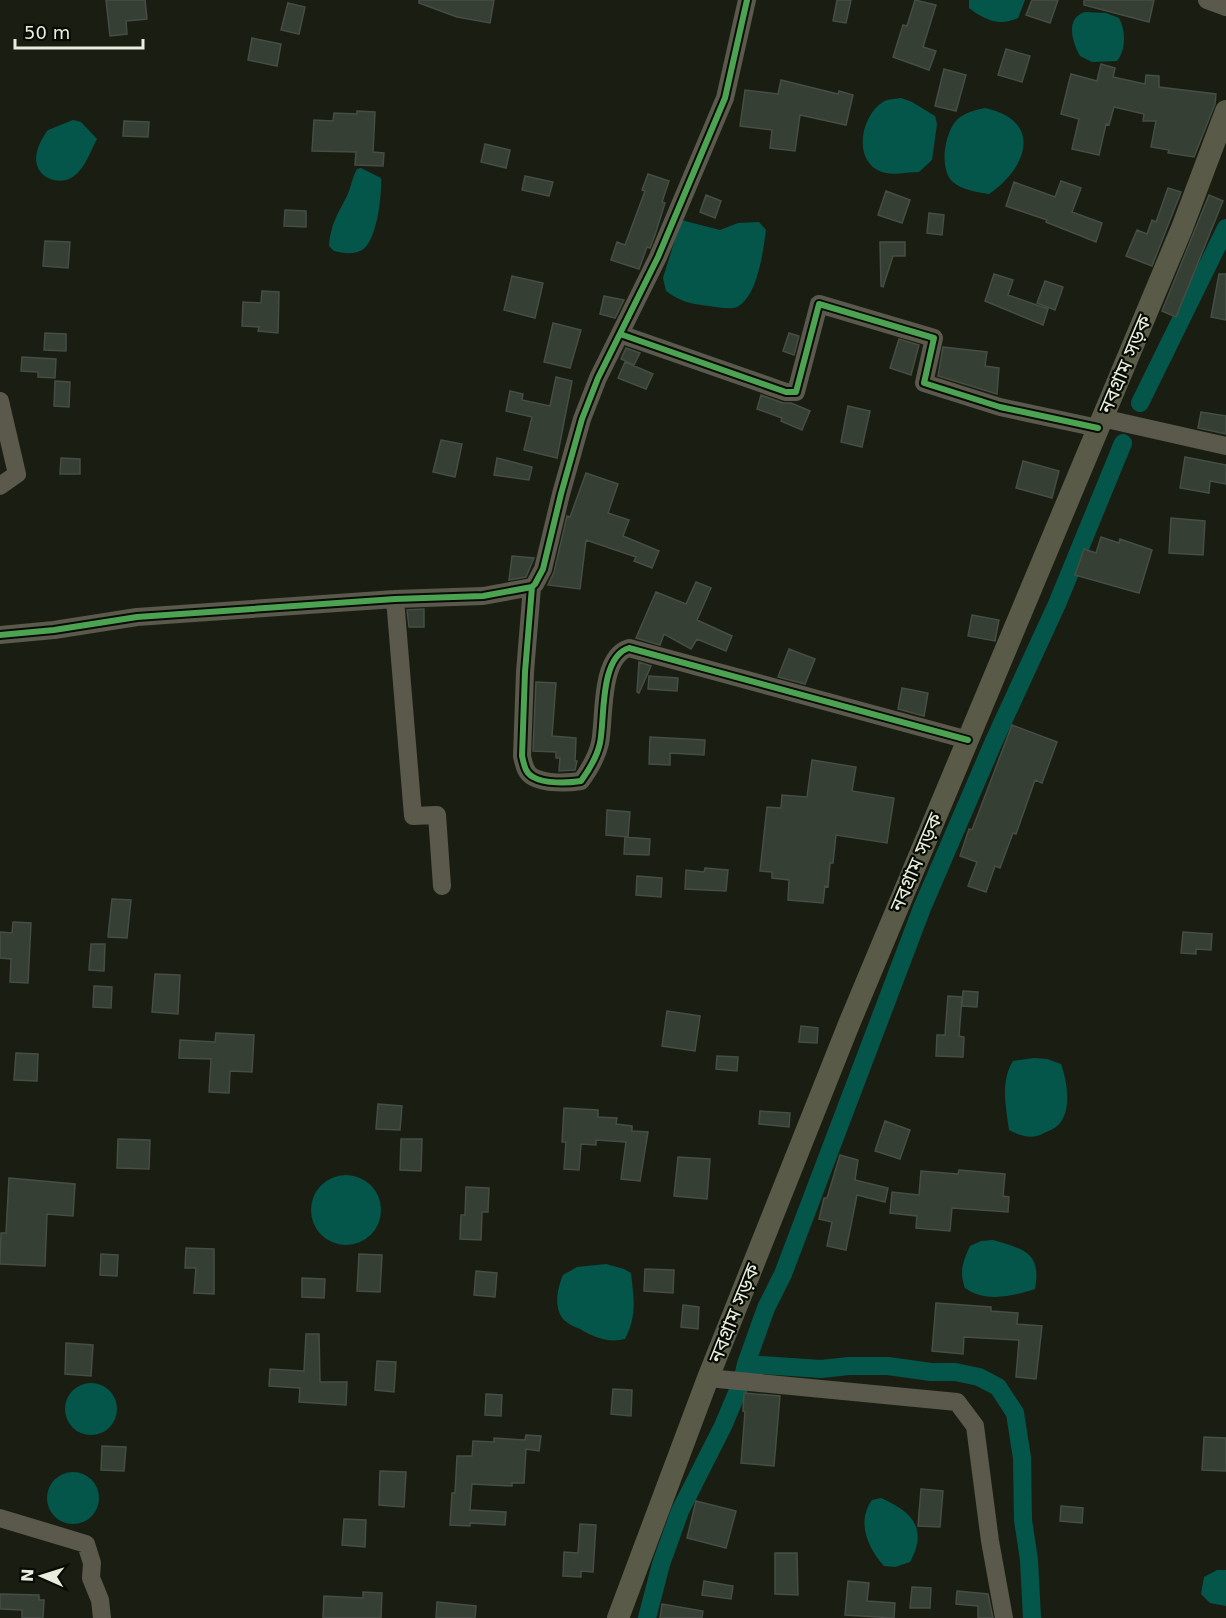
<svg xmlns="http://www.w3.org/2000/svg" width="1226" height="1618" viewBox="0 0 1226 1618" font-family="'DejaVu Sans','Noto Sans Bengali',sans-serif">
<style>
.water{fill:#05564a}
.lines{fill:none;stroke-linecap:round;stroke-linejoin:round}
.canal{stroke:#05564a;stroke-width:18}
.building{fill:#353f34;stroke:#464d44;stroke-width:1.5}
.minor{stroke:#5a594c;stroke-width:18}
.major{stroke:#5a5a48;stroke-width:22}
.cycleway-casing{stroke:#080c04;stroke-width:10}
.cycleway{stroke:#4ca352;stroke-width:6}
.labels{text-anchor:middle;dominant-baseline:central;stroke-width:4.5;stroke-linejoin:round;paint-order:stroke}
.street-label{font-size:20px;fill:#e7eede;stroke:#080c04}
</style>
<rect width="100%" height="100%" fill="#1a1e12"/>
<!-- water -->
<path class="water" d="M969,0H1025L1018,18C999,27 985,20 969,8Z
M1085,12L1106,13L1119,18C1126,31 1126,50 1117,61L1092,62L1080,56C1072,42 1065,18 1085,12Z
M901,98L912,102L935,116L937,124L932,160L919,172C909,172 896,175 886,173C852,166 859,117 883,102C887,99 895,99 901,98Z
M985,108C1044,121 1027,168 989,194C977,192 962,190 953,182C938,169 945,129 959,118C967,112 975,110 985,108Z
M73,120L81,122L97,139C90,152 84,171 71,178C64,182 54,181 48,178C28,167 37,144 48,130Z
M361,168L381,178C382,195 377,241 362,250C353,255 343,253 334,251L329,246C330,226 338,213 347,196C351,187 352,178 357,169Z
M681,220L720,230L738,223L759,222L766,230C763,251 758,296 737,307C730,310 718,307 709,306C691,304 681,302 666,291L663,278Z
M1034,1058L1047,1059L1061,1064C1067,1081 1073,1112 1057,1126C1054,1129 1048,1131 1044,1133C1032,1140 1021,1136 1009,1130C1006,1107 1000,1082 1013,1061Z
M311 1210a35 35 0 1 1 70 0a35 35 0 1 1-70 0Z
M993,1240C1023,1249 1042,1252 1035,1289C1013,1296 986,1303 965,1288C959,1272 963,1261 970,1246L981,1241Z
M606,1264L624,1269L631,1273C634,1300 637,1315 625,1339C609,1343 595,1338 580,1329C576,1327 572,1326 568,1323C552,1313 557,1289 563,1275L577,1267Z
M65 1409a26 26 0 1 1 52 0a26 26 0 1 1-52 0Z
M47 1498a26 26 0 1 1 52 0a26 26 0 1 1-52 0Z
M881,1498C913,1512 928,1529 910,1562L895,1567L884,1566C868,1548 856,1522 872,1500Z
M1217,1570H1226V1606L1210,1603L1201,1594L1204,1577Z"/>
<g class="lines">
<!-- canal -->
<path class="canal" d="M1140,403L1226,228
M746,1364L821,1369L849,1366H888L931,1372H955L979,1377L998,1387L1015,1413L1022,1458L1023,1520L1029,1560L1032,1618
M647,1618L661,1564L680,1511L723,1426L742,1381L746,1364L766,1308L783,1274L922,908L994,741L1057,604L1123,443"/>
</g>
<!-- building -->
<path class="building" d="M106,0H145L147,19L126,21L127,34L110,36Z
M419,0H494L490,23L457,17L419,3Z
M837,0H851L846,23L833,21Z
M915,0L936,5L923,47L936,51L929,70L893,57L903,25L907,26Z
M1032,0H1058L1050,23L1026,15Z
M1084,0H1154L1149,22L1084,5Z
M288,3L305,7L299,34L281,30Z
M252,38L281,44L277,66L248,60Z
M1006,49L1030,56L1022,82L998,75Z
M1101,64L1115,68L1113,77L1145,84L1146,75L1159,76V87L1216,94L1215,104L1194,157L1168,153L1169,150L1151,147L1156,121H1143L1144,114L1114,107L1109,125L1106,124L1099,155L1072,149L1079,119L1061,114L1071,74L1097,81Z
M944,69L966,75L956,111L935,106Z
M781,80L838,94L839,91L853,95L846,125L800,115L795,151L770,148L772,130L740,126L745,90L778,94Z
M357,111L375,112L373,152L384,153L383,166L355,165L356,152L312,151L314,120L333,121L334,113L357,114Z
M124,121L149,122L148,137L123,136Z
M485,144L510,150L506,168L481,162Z
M648,174L669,181L662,202L665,203L655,235L650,248L647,247L639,269L611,260L617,242L625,245L645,191L642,190Z
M525,176L553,182L549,196L522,190Z
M1061,181L1081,188L1072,212L1102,223L1096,242L1046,222L1047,220L1006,206L1014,182L1055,197Z
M1168,188L1181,192L1152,266L1126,256L1137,230L1147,234L1152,220L1156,222Z
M886,191L910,200L902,223L878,215Z
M706,195L721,201L715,218L700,212Z
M1209,195L1223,201L1176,317L1162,311Z
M285,210L306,211V227L284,226Z
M929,213L944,215L942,235L927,233Z
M45,241L70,242L68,268L43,266Z
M880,242H905V256H893L883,287L881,286Z
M994,274L1013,280L1008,295L1048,309L1043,325L985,301Z
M1219,274H1226V320L1211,317Z
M512,276L543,283L535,318L504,310Z
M1045,281L1063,287L1055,310L1037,303Z
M262,291L279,292L278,333L258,331L259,327L242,326L243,302L261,303Z
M604,296L624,300L615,318L600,314Z
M553,323L581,330L570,368L544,362Z
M45,333L66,334V351L44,350Z
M789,333L799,336L794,355L783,351Z
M899,339L919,345L911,375L890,368Z
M943,347L987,352L985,366L999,368L997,394L938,376Z
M626,348L640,353L634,365L621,359Z
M22,357L56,359L55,378L38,377V372L21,371Z
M625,362L653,374L646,389L618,378Z
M556,377L572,381L557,458L524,450L532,417L506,411L510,391L523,394L522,400L550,406Z
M55,381L70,382L69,407L54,406Z
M761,395L783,403H791L810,411L802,430L781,421L782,418L757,409Z
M848,406L870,411L862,447L841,442Z
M1201,412L1226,416V434L1198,428Z
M441,440L462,444L455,477L433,472Z
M1185,457L1226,465V484L1210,481L1209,493L1180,488Z
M61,458L80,459V474H60Z
M497,458L532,467L529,480L494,475Z
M1023,461L1059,471L1052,498L1016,488Z
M586,473L618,484L608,513L629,520L623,536L659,551L652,568L634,561L636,557L586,540L580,589L548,585L554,572L567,516L570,517Z
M1171,518L1205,521L1203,555L1169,553Z
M1101,537L1119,543L1120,539L1152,550L1139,593L1075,575L1084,549L1096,553Z
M512,556L534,558L526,577L509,580Z
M696,582L711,588L697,620L732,636L726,651L697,639L691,649L664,634L660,645L636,638L656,592L686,604Z
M424,609V627H409L407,610Z
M972,615L999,620L995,641L968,636Z
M789,649L815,659L805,684L778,677Z
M639,662L651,666L639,693L637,692Z
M649,676L678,678L677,691L648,689Z
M536,682L556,683L552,736L576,738L575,761H577L575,770L559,771L560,758H556V752L533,751Z
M902,688L928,693L924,716L898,709Z
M1012,725L1057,742L1042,783L1035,780L1016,834L1013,833L1000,868L995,866L986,892L968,886L977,862L960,856L969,829L972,830Z
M650,737L705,740L704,755L670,753V765L649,764Z
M812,760L856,767L852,791L894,798L887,843L836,835L833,863H830L828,887L825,886L823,903L788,900L789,880L772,878V872L760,871L767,807L781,808L782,795L807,797Z
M607,810L630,812L628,837L606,835Z
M625,837L650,839L649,855L624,854Z
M705,868L728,870L726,891L685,889L686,870L704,872Z
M637,876L662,878L661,897L636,895Z
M112,899L131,900L127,938L108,937Z
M13,922L31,923L28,983L10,982L11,959L0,958V932L12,933Z
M1183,932L1212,934L1211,950L1196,949V954L1181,953Z
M91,944H105L104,971L89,970Z
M155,974L180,975L178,1014L152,1012Z
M94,986L112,987L111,1008L93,1007Z
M963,991L978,992L977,1007L962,1006Z
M948,996L962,997L959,1036L964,1037L963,1057L936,1056L937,1035H945Z
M667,1011L700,1016L695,1051L662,1046Z
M801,1026L818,1028L817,1043L799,1042Z
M216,1033L254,1035L252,1072L230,1071L229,1093L209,1092L211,1059L179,1058L180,1040L215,1042Z
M16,1053L38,1054L37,1081L14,1080Z
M717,1056L738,1057L737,1071L716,1069Z
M378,1104L402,1106L400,1130L376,1129Z
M564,1108L598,1110V1117L617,1118L616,1124L632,1126V1131L648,1132L640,1181L621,1179L626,1142L596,1140V1145L581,1144L579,1170L564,1169L566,1142H562Z
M760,1111L790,1113L789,1127L759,1124Z
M885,1121L910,1130L900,1159L875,1151Z
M118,1139L150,1140L149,1169L117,1168Z
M401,1139H422L421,1171L400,1170Z
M840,1155L858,1160L855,1180L888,1188L885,1202L857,1195L846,1250L827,1246L832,1222L819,1219L824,1198H827Z
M678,1157L710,1159L707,1199L674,1196Z
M959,1170L1005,1174L1003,1196L1009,1197L1008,1212L952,1208L950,1231L916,1228L917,1216L890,1213L892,1192L919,1195L921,1171L958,1174Z
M9,1178L75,1184L73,1216L47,1214L45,1266L0,1264L1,1233H6Z
M466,1187L489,1188L488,1212H482L481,1240L460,1239L461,1215H465Z
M186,1248L214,1249V1294L194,1293L196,1268H185Z
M101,1254L118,1255L117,1276L100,1275Z
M359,1254L382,1255L380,1292L357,1291Z
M645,1269L674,1270L673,1293L644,1291Z
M476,1271L497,1273L495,1297L474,1295Z
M302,1278L325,1279L324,1298L302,1297Z
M936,1303L991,1307V1311L1018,1313L1017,1324L1042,1326L1036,1379L1016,1377L1019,1340L964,1337L963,1354L932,1351Z
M683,1305L699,1307L698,1329L681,1327Z
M306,1334H319L320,1382H347L346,1405L299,1402L300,1388L269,1386L270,1369L304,1371Z
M66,1343L93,1345L91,1376L65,1374Z
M377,1361L396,1362L394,1392L375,1390Z
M613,1389L632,1390L631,1416L611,1414Z
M744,1393L780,1396L774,1466L741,1463L745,1412L743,1411Z
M486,1394L502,1395L501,1416L485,1415Z
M526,1435L541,1436L539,1451L526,1449L524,1483H512V1486L472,1484L470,1510L506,1512L505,1525L470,1523V1526L450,1525L452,1493H455L457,1456H472L473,1441L494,1442V1438L525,1440Z
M1204,1437L1226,1438V1471L1202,1470Z
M102,1446L126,1447L124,1471L101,1470Z
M380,1471L406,1472L404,1507L379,1505Z
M921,1489L943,1491L940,1527L918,1526Z
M696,1501L736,1511L726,1548L687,1538Z
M1061,1506L1083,1508L1082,1523L1060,1521Z
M344,1519L366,1520L365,1547L342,1545Z
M580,1524L596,1525L593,1572L581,1571V1577L563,1576L564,1552L578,1553Z
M775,1553H797L798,1595L775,1594Z
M704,1581L733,1586L731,1599L702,1595Z
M848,1581L869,1583L867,1601L895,1603L894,1618L845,1615Z
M912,1587L931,1588L930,1608H910Z
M957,1591L988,1594L993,1618H978V1606L956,1604Z
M363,1592L382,1593L381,1618H323L324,1596L363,1598Z
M0,1594L39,1595V1600H44L43,1618H22V1610L0,1609Z
M437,1602L476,1606L475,1618H436Z
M662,1604L703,1611L702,1618H660Z"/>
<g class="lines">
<!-- minor -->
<path class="minor" d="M1207,0L1226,7
M620,334L786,392H796L819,304L934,338L924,383L1000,407L1098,428
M0,401L17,474L0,486
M1102,418L1226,446
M532,587L525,672L522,756C524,764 525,773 533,777C545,784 568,783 581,781C589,770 597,757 600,743C605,720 599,657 629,648L968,740
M395,599L413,816L437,815L442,886
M0,635L54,630L137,617L395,599L483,596L532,587L535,584L543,569L561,494L582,419L598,378L658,257L725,98L747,0
M708,1378L957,1402L975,1426L990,1541L1004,1618
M0,1518L86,1544L92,1563L91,1578L100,1600L102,1618"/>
<!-- major -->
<path class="major" d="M618,1618L708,1378L849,1024L1182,228L1226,111"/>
<!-- cycleway casing -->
<g class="cycleway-casing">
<path id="cycleway" d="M620,334L786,392H796L819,304L934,338L924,383L1000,407L1098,428
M532,587L525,672L522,756C524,764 525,773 533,777C545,784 568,783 581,781C589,770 597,757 600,743C605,720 599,657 629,648L968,740
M0,635L54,630L137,617L395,599L483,596L532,587L535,584L543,569L561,494L582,419L598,378L658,257L725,98L747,0"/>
</g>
<!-- cycleway -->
<use href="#cycleway" class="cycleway"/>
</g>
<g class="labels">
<!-- street labels -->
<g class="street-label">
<text transform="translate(1125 364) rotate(-67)">নবগ্রাম সড়ক</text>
<text transform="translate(916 862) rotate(-67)">নবগ্রাম সড়ক</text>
<text transform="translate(734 1313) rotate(-68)">নবগ্রাম সড়ক</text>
</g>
</g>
<!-- north arrow -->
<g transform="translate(42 1576) rotate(273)" stroke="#080c04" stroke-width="4.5" paint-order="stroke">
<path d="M0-4.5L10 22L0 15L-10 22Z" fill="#e7eede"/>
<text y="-9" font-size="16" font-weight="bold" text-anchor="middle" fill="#e7eede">N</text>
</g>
<!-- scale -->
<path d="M15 39v9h128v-9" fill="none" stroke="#e7eede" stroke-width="3"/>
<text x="24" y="39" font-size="18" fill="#e7eede" stroke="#080c04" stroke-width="4.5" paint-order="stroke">50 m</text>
</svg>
